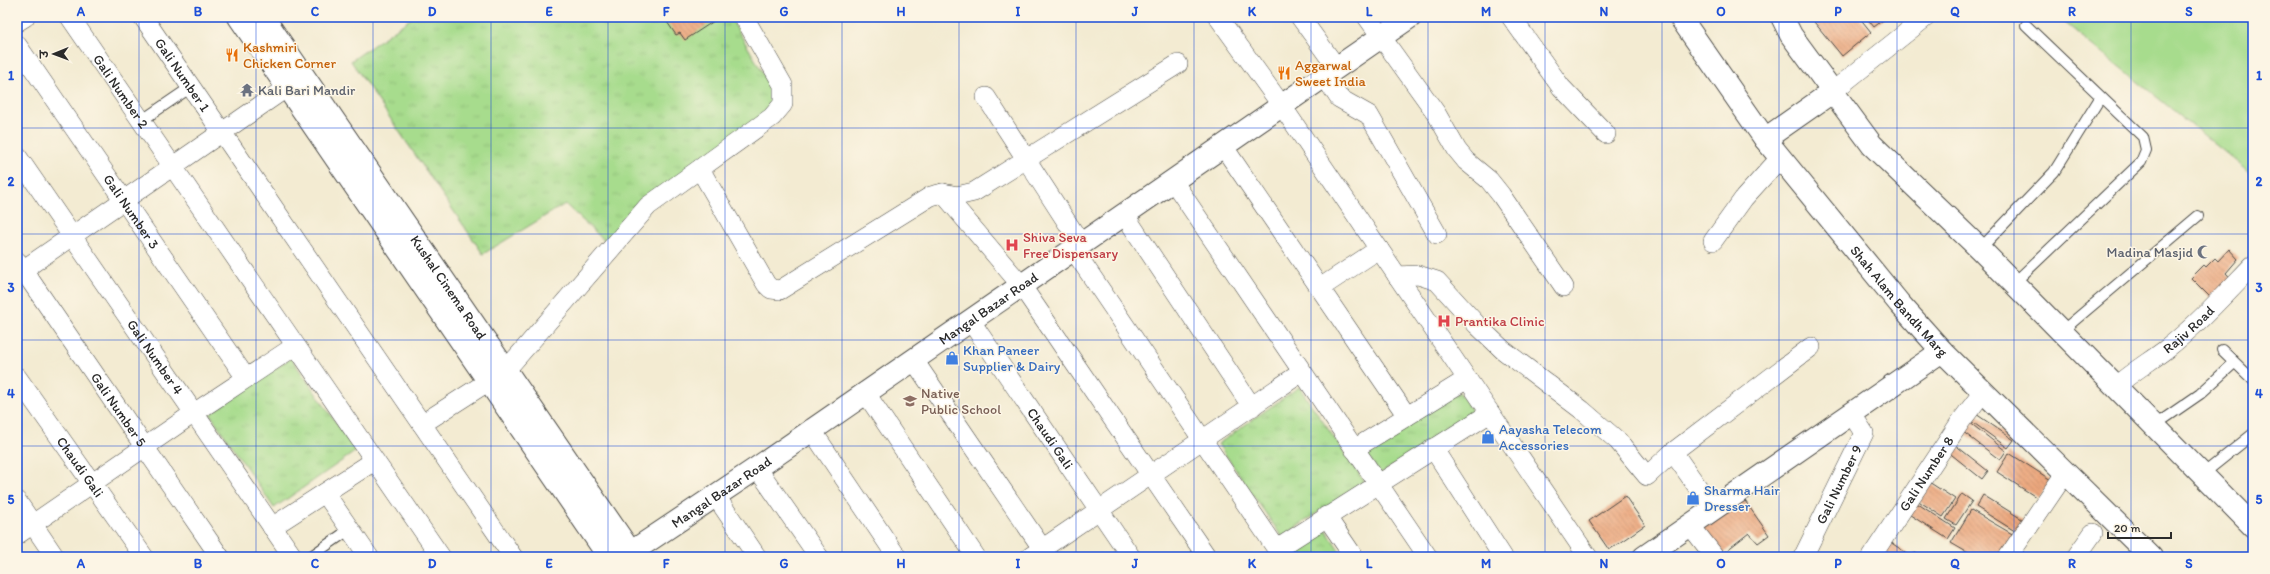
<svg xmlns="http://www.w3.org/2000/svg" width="2270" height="574" viewBox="0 0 2270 574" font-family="Itim,'Playpen Sans Deva',sans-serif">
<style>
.grass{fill:#a7dc8d;stroke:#69845c}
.park{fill:url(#park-tufts);stroke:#69845c}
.building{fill:url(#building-back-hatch)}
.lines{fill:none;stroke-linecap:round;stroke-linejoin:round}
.service-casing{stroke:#494844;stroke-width:12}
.minor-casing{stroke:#494844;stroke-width:20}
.tertiary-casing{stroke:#494844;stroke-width:24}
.service{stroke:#fff;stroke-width:10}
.minor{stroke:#fff;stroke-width:19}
.tertiary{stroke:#fff;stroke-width:22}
.grid{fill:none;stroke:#1d4ed8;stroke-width:1;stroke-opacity:0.55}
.labels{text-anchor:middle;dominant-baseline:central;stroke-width:3;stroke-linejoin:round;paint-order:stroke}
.food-label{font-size:14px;fill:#c56008;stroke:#fcf5e5;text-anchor:start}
.street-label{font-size:14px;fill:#2b2b2b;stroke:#fcf5e5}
.worship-label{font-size:14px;fill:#5b616d;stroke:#fcf5e5;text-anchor:start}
.health-label{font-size:14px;fill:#be3a42;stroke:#fcf5e5;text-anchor:start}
.shop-label{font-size:14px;fill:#366cbe;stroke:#fcf5e5;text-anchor:start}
.education-label{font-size:14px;fill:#785e54;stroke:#fcf5e5;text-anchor:start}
.neatline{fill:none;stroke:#1d4ed8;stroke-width:1.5}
.grid-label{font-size:13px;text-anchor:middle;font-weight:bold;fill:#1d4ed8}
</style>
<defs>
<pattern id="park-tufts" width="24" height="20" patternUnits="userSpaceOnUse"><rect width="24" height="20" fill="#a7dc8d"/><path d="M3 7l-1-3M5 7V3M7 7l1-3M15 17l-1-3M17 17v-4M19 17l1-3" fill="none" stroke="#90bd7a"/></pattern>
<pattern id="building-back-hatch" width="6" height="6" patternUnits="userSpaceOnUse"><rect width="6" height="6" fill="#eca77e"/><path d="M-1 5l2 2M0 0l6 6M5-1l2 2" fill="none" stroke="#bf8867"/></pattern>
</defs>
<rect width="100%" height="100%" fill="#fcf5e5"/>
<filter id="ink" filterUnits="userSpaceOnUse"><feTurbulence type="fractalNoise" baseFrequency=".025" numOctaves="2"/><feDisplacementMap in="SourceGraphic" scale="8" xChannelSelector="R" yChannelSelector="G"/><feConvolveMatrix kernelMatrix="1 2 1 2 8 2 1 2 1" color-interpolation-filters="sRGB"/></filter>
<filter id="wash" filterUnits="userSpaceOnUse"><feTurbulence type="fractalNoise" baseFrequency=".012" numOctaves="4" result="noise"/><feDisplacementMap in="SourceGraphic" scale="16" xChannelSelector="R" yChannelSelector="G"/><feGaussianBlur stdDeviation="0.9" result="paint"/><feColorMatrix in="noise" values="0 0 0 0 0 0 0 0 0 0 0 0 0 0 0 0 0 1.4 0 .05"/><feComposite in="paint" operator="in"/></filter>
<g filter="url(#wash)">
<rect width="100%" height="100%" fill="#f3ebd2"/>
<!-- grass -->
<path class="grass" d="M2058,17H2253V175Z"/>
<!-- park -->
<path class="park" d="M413,17H730L782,105L606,242L565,204L483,254L351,61Z
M291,358L356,451L274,508L210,414Z
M1299,387L1364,481L1282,537L1218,444Z
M1459,392L1475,415L1380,474L1364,450Z
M1324,527L1343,556L1295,557L1290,550Z"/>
<g id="blocks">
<!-- building -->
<path class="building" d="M668,17H720L685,40L680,33L676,35L665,19Z
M1810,17H1859L1871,32L1842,56Z
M1866,17H1887L1874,27Z
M2229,249L2238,259L2226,273L2234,282L2214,301L2191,278L2204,265L2206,267L2215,258L2218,261Z
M1976,414L2014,440L2008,448L1971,421Z
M1969,422L2006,451L2000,460L1962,431Z
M1954,444L1988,471L1982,479L1947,451Z
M2009,453L2051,480L2039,499L1997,472Z
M1929,482L1955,499L1943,517L1917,500Z
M1962,494L1972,501L1956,525L1946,519Z
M1983,495L2025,521L2018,533L1976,507Z
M1625,496L1645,525L1609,550L1589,521Z
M1743,498L1769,535L1758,543L1749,533L1722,554L1702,527Z
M1915,502L1955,528L1948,539L1907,513Z
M1971,510L2014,535L2001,557H1975L1951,543Z
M1887,540L1908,554L1906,557H1877Z
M1915,553L1922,557H1912Z"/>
</g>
</g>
<g filter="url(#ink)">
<use href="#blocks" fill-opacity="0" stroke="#494844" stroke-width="1"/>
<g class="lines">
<!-- service casing -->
<g class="service-casing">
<path id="service" d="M141,121L191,87
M1980,249L2054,172L2100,98
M2014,283L2141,162L2146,150L2143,137L2026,25
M2062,331L2198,216
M2222,350L2253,380
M2155,425L2200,394L2234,363
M2203,474L2253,434
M310,557L350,529"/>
</g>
<!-- minor casing -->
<g class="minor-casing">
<g id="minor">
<path id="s1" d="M70,17L441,557"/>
<path id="s2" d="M143,17L513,557"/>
<path d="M1218,17L1282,106L1588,557"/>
<path d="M1300,17L1337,68"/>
<path d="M1367,17L1436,113L1457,150L1466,161L1489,180L1501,195L1564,287"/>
<path d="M1511,17L1561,87L1606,134"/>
<path d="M17,22L25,17"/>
<path id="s3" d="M17,45L246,378"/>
<path d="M1325,77L1339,98L1369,115L1437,234"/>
<path d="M1832,92L1926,17"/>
<path d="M986,97L1081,244"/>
<path d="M1223,146L1407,416"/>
<path id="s4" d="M17,156L293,557"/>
<path d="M700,169L766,284L771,289L780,290L931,196L943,193L957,196L974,192L1178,64"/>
<path d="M1173,181L1428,557"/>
<path d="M943,193L1021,285L1207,557"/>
<path d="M1124,214L1252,407"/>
<path d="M1713,241L1744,198L1780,158"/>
<path d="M1073,249L1282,557"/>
<path id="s5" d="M17,261L220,557"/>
<path d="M17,274L299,79"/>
<path d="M1397,276L1418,275L1437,281L1477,325L1503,350L1582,410L1618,441L1647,476L1673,452L1811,347"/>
<path d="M1320,288L1379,249"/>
<path id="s6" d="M970,320L1131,557"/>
<path d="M913,359L1048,557"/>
<path id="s7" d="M17,377L144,557"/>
<path id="s8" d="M2116,386C2132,372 2149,362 2165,350C2197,325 2225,294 2253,265"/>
<path d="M865,392L976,557"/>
<path d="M422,424L506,370L648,206L772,117L783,104V85L744,17"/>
<path d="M811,429L897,557"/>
<path d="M1433,448L1503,557"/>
<path d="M1354,449L1467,379"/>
<path d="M1673,452L1713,509"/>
<path d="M757,468L819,557"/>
<path d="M325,493L369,557"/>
<path d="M715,495L757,557"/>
<path d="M17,501L55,557"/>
<path d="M1326,516L1354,557"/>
<path d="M1690,525L1715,557"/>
<path d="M272,527L374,461"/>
<path d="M17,535L194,413L295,346"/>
<path d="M1277,549L1490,413"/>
<path d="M1030,557L1302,372"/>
<path id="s9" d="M1803,557L1864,433L1851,413"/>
<path id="s10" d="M1871,557L1961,421L1983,392"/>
<path d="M2008,557L2066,472"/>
<path d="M2076,557L2093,533"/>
</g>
</g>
<!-- tertiary casing -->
<g class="tertiary-casing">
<g id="tertiary">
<path d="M239,17L609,557"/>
<path id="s11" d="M263,17L634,557"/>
<path id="s12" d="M1680,17L1765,139L1899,303L1942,351L2151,557"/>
<path d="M1782,17L1791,35L1872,145L1980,249L2253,526"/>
<path d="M1765,139L1832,92"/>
<path id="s13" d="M624,557L757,468L1410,17"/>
<path d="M1644,557L1942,351"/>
</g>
</g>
<!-- service -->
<use href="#service" class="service"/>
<!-- minor -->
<use href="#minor" class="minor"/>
<!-- tertiary -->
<use href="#tertiary" class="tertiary"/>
</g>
</g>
<!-- grid -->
<path class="grid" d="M139,17V557M256,17V557M373,17V557M491,17V557M608,17V557M725,17V557M842,17V557M959,17V557M1076,17V557M1194,17V557M1311,17V557M1428,17V557M1545,17V557M1662,17V557M1779,17V557M1897,17V557M2014,17V557M2131,17V557M17,128H2253M17,234H2253M17,340H2253M17,446H2253"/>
<!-- icons -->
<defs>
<g id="restaurant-bare" transform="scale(1.08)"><path d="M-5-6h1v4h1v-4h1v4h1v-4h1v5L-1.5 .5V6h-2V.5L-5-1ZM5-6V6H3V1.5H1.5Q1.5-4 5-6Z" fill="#e8710a" stroke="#fcf5e5" stroke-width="2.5" paint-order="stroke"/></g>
<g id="temple-bare" transform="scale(1.08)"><path d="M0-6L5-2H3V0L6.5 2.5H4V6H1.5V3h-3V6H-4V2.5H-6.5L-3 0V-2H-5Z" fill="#6b7280" stroke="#fcf5e5" stroke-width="2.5" paint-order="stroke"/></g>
<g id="hospital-bare" transform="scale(1.08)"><path d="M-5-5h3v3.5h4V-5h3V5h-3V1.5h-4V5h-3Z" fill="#e0444e" stroke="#fcf5e5" stroke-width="2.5" paint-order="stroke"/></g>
<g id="mosque-bare" transform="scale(1.08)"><path d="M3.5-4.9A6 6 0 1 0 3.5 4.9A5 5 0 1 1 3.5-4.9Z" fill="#6b7280" stroke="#fcf5e5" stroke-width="2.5" paint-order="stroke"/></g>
<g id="shop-bare" transform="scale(1.08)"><path d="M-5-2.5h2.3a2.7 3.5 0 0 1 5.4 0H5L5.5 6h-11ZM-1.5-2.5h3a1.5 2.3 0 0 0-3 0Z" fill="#3f7fe0" stroke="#fcf5e5" stroke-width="2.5" paint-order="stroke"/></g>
<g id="school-bare" transform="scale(1.08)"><path d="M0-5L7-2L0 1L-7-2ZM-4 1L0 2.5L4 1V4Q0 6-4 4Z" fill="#8d6e63" stroke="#fcf5e5" stroke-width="2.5" paint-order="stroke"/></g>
</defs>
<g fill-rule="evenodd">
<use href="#restaurant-bare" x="232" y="55"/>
<use href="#restaurant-bare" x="1284" y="73"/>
<use href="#temple-bare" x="247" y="90"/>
<use href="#hospital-bare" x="1012" y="245"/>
<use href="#mosque-bare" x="2204" y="252"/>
<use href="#hospital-bare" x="1444" y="321"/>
<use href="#shop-bare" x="952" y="358"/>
<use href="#school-bare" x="910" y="401"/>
<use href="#shop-bare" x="1488" y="437"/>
<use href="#shop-bare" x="1693" y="498"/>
</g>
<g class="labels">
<!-- food labels -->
<g class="food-label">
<text x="243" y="47">Kashmiri<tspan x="243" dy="16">Chicken Corner</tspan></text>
<text x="1295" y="65">Aggarwal<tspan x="1295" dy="16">Sweet India</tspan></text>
</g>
<!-- street labels -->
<g class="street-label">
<text stroke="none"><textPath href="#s2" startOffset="70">Gali Number 1</textPath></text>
<text stroke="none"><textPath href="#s1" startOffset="90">Gali Number 2</textPath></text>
<text stroke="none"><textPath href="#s3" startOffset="202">Gali Number 3</textPath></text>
<text stroke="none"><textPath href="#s11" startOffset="328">Kushal Cinema Road</textPath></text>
<text stroke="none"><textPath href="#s12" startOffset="359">Shah Alam Bandh Marg</textPath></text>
<text stroke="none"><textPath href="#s13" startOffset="441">Mangal Bazar Road</textPath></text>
<text stroke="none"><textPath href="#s8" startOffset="92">Rajiv Road</textPath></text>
<text stroke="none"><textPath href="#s4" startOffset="244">Gali Number 4</textPath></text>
<text stroke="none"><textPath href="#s5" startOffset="180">Gali Number 5</textPath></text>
<text stroke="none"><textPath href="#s6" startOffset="143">Chaudi Gali</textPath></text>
<text stroke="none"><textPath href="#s7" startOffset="110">Chaudi Gali</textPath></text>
<text stroke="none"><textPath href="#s10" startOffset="100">Gali Number 8</textPath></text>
<text stroke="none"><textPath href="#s9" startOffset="81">Gali Number 9</textPath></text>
<text stroke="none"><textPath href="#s13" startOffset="117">Mangal Bazar Road</textPath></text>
</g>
<!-- worship labels -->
<g class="worship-label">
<text x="258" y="90">Kali Bari Mandir</text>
<text x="2193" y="252" text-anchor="end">Madina Masjid</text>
</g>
<!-- health labels -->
<g class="health-label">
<text x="1023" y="237">Shiva Seva<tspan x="1023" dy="16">Free Dispensary</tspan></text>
<text x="1455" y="321">Prantika Clinic</text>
</g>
<!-- shop labels -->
<g class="shop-label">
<text x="963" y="350">Khan Paneer<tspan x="963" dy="16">Supplier &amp; Dairy</tspan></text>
<text x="1499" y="429">Aayasha Telecom<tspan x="1499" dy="16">Accessories</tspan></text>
<text x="1704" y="490">Sharma Hair<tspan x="1704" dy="16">Dresser</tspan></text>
</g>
<!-- education labels -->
<g class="education-label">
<text x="921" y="393">Native<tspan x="921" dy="16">Public School</tspan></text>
</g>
</g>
<!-- margin -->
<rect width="2270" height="574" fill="none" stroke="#fcf5e5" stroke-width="44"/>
<!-- north arrow -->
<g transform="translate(54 54) rotate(269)" stroke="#fcf5e5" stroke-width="3" paint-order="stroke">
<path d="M0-3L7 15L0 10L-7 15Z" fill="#2b2b2b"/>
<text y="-6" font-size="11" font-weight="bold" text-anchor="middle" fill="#2b2b2b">उ</text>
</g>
<!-- scale -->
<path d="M2108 532v6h63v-6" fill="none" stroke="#2b2b2b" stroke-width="2"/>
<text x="2114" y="532" font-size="12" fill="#2b2b2b" stroke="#fcf5e5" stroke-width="3" paint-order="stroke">20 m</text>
<rect x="22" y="22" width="2226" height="530" class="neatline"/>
<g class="grid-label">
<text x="81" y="16">A</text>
<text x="198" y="16">B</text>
<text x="315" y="16">C</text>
<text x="432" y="16">D</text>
<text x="549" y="16">E</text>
<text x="666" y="16">F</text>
<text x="784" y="16">G</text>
<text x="901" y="16">H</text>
<text x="1018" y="16">I</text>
<text x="1135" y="16">J</text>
<text x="1252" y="16">K</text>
<text x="1369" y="16">L</text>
<text x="1486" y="16">M</text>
<text x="1604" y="16">N</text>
<text x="1721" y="16">O</text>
<text x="1838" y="16">P</text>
<text x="1955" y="16">Q</text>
<text x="2072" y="16">R</text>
<text x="2189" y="16">S</text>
<text x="11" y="80">1</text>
<text x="2259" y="80">1</text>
<text x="11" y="186">2</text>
<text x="2259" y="186">2</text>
<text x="11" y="292">3</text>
<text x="2259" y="292">3</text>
<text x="11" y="398">4</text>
<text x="2259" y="398">4</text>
<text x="11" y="504">5</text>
<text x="2259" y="504">5</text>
<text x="81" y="568">A</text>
<text x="198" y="568">B</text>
<text x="315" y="568">C</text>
<text x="432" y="568">D</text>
<text x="549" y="568">E</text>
<text x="666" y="568">F</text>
<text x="784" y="568">G</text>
<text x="901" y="568">H</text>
<text x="1018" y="568">I</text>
<text x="1135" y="568">J</text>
<text x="1252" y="568">K</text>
<text x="1369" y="568">L</text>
<text x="1486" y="568">M</text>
<text x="1604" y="568">N</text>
<text x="1721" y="568">O</text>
<text x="1838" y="568">P</text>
<text x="1955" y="568">Q</text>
<text x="2072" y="568">R</text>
<text x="2189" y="568">S</text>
</g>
</svg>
